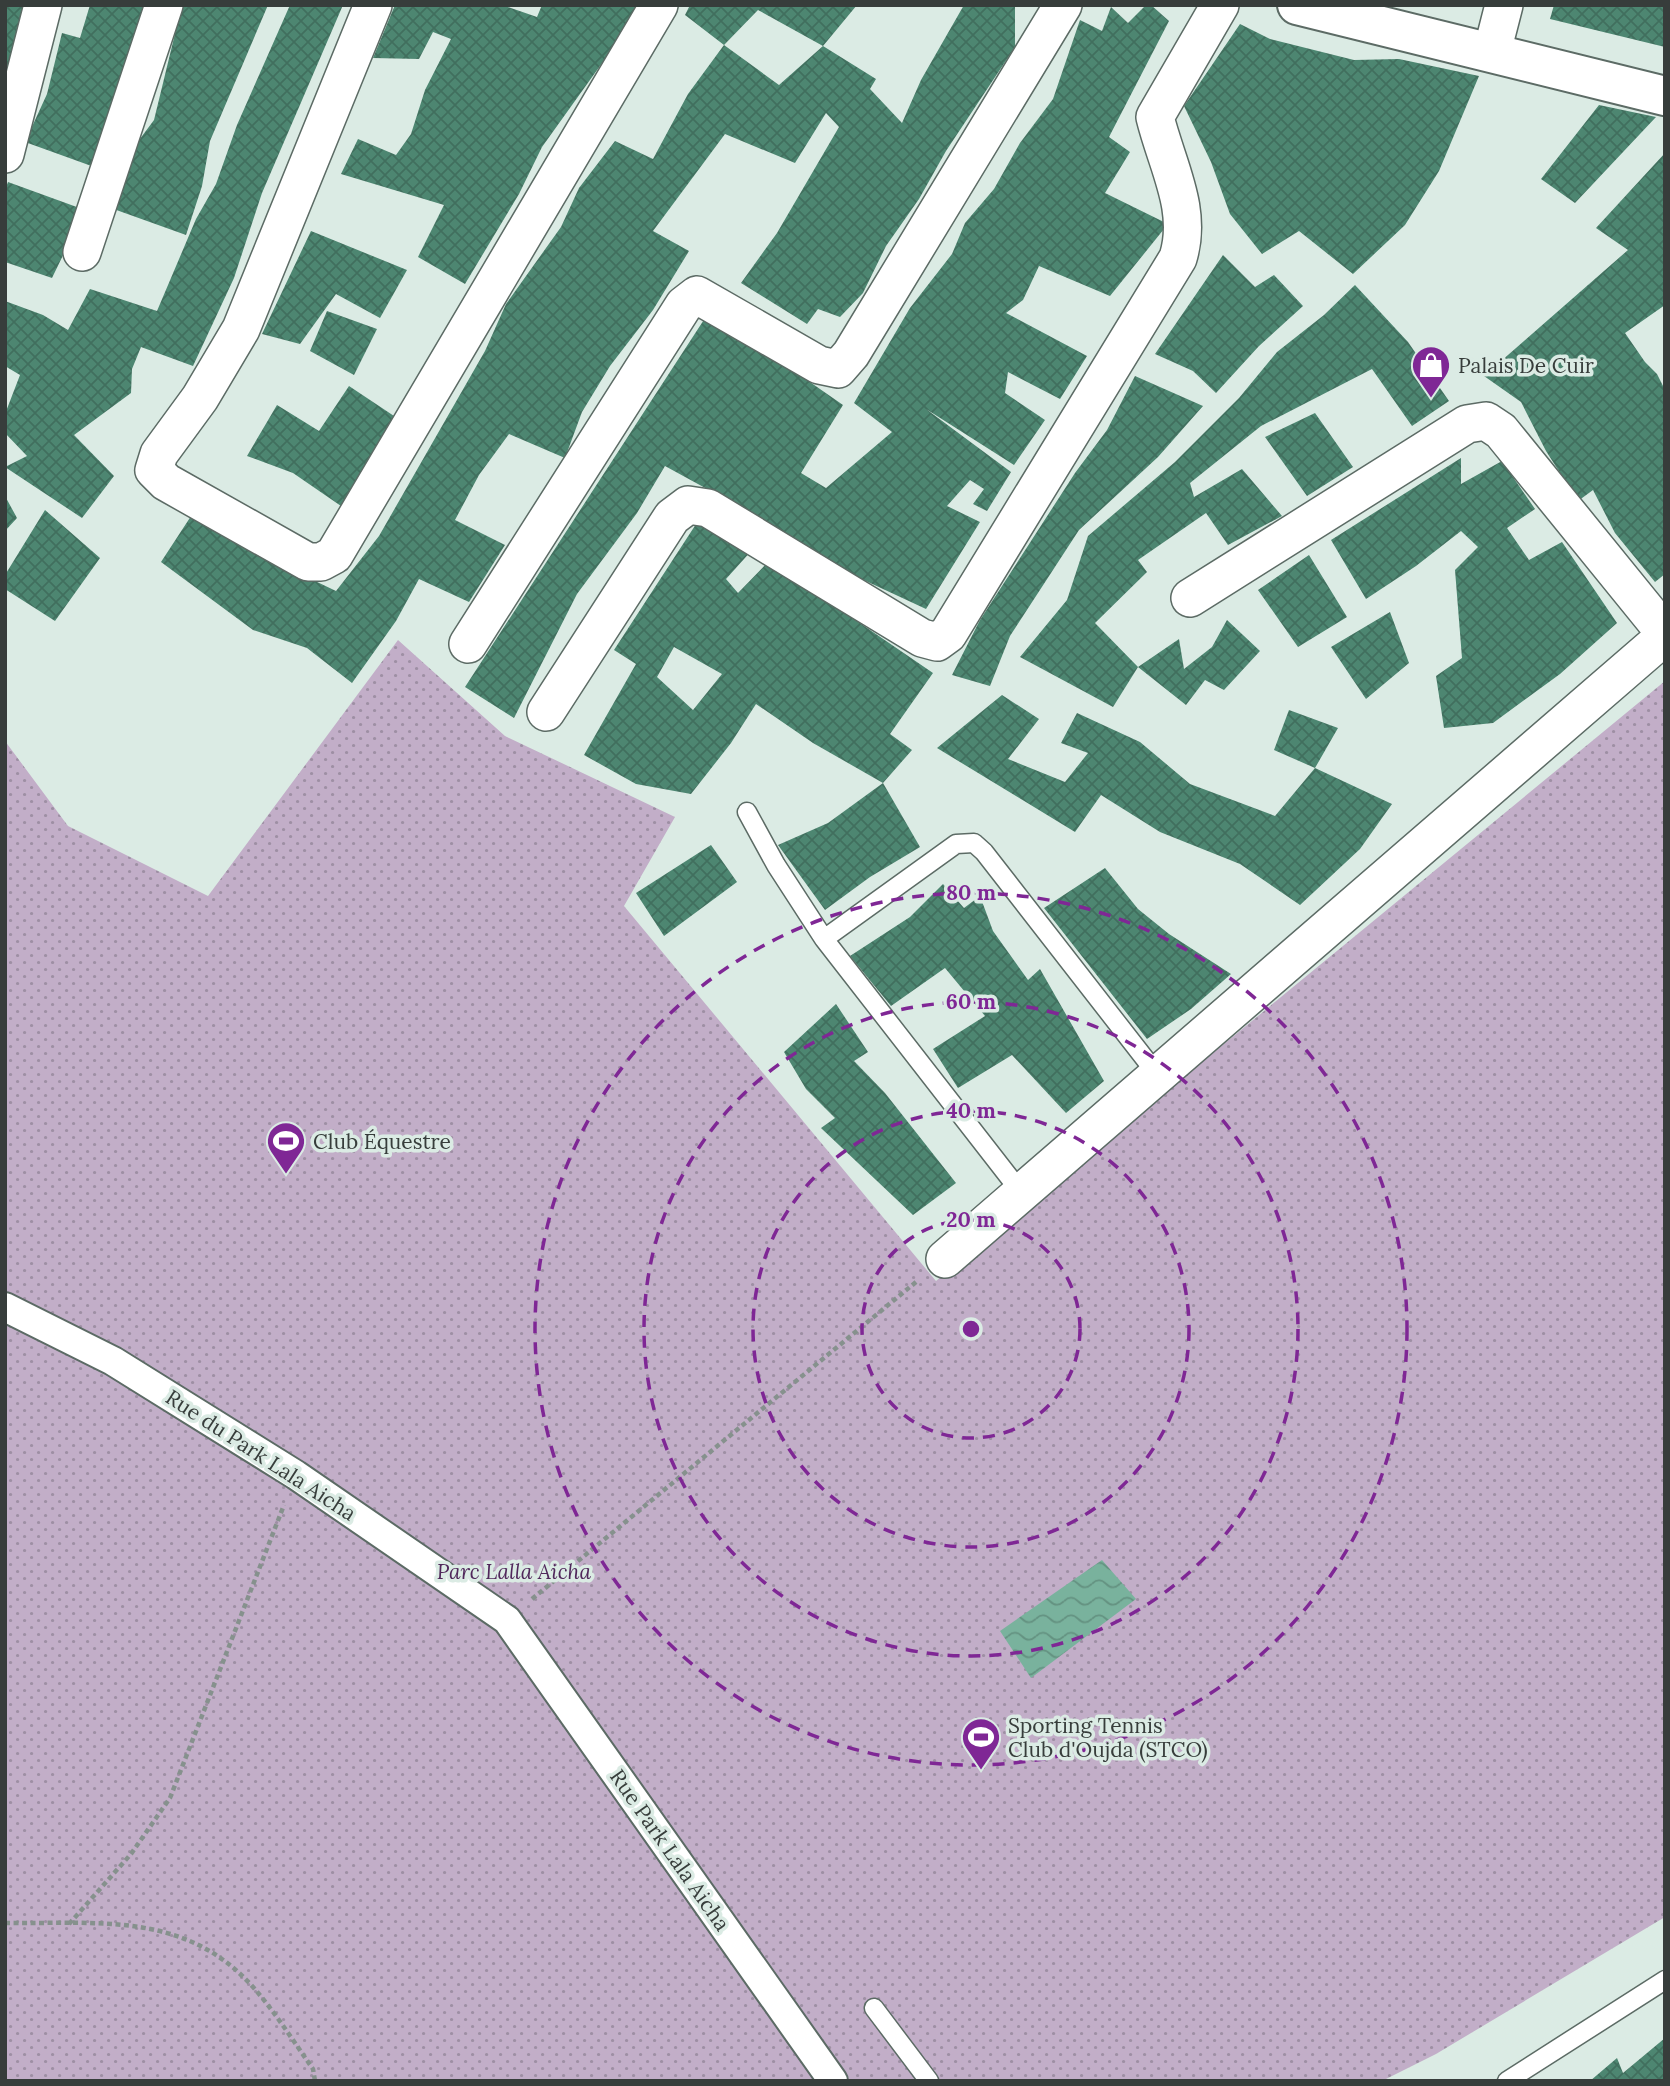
<svg xmlns="http://www.w3.org/2000/svg" width="1670" height="2086" viewBox="0 0 1670 2086" font-family="Lora,serif">
<style>
.park{fill:url(#park-dots)}
.water{fill:url(#water-waves)}
.building{fill:url(#building-cross-hatch);fill-rule:evenodd}
.lines{fill:none;stroke-linecap:round;stroke-linejoin:round}
.service-casing{stroke:#5c6b65;stroke-width:21}
.pedestrian-casing{stroke:#5c6b65;stroke-width:32}
.minor-casing{stroke:#5c6b65;stroke-width:40}
.tertiary-casing{stroke:#5c6b65;stroke-width:42}
.path{stroke:#86918d;stroke-width:4.5;stroke-dasharray:5 3.5;stroke-linecap:butt}
.service{stroke:#fff;stroke-width:18}
.pedestrian{stroke:#fff;stroke-width:28}
.minor{stroke:#fff;stroke-width:37}
.tertiary{stroke:#fff;stroke-width:38}
.ring{fill:none;stroke:#7f2795;stroke-width:3.5;stroke-dasharray:12 9}
.labels{text-anchor:middle;dominant-baseline:central;stroke-width:7;stroke-linejoin:round;paint-order:stroke}
.poi-label{font-size:21px;fill:#373d3b;stroke:#dbebe4;text-anchor:start}
.street-label{font-size:21px;fill:#373d3b;stroke:#dbebe4}
.park-label{font-size:21px;font-style:italic;fill:#50275b;stroke:#dbebe4}
.centre{fill:#7f2795;stroke:#dbebe4;stroke-width:3.5}
.ring-label{font-size:21px;text-anchor:middle;font-weight:bold;fill:#7f2795;stroke:#dbebe4;stroke-width:7;stroke-linejoin:round;paint-order:stroke}
</style>
<defs>
<pattern id="park-dots" width="8" height="8" patternUnits="userSpaceOnUse" patternTransform="scale(1.75)"><rect width="8" height="8" fill="#c2aec8"/><path d="M2 2h.1M6 6h.1" fill="none" stroke="#9e8fa4" stroke-width="1.8" stroke-linecap="round"/></pattern>
<pattern id="water-waves" width="16" height="10" patternUnits="userSpaceOnUse" patternTransform="scale(1.75)"><rect width="16" height="10" fill="#79b29d"/><path d="M0 5q4-4 8 0t8 0" fill="none" stroke="#649281"/></pattern>
<pattern id="building-cross-hatch" width="8" height="8" patternUnits="userSpaceOnUse" patternTransform="scale(1.75)"><rect width="8" height="8" fill="#4d8671"/><path d="M0 0l8 8M0 8l8-8" fill="none" stroke="#416f5e"/></pattern>
</defs>
<rect width="100%" height="100%" fill="#dbebe4"/>
<!-- park -->
<path class="park" d="M398,640L505,736L675,817L624,906L936,1281L1665,681V1917L1436,2054L1382,2081H5V741L68,826L208,896Z"/>
<!-- water -->
<path class="water" d="M1102,1560L1136,1599L1031,1678L1000,1631Z"/>
<!-- building -->
<path class="building" d="M5,5H32L5,108Z
M90,5H156L97,168L25,142L47,94L62,33L80,38Z
M182,5H268L210,141L202,186L186,235L108,207L125,159L154,120Z
M290,5H343L262,193L234,278L193,366L141,347L132,369L131,393L74,435L114,476L82,518L5,467L27,456L5,433V414L20,375L5,366V301L43,315L68,330L90,289L157,311L196,219L216,184L237,125Z
M395,5H502L537,17L542,5H637L615,45L542,147L519,194L465,284L418,257L444,205L341,174L358,139L396,155L411,134L425,90L451,39L433,32L419,59L373,58Z
M690,5H857L823,46L876,79L870,89L902,123L921,80L964,5L1015,6V47L946,151L919,199L886,246L863,293L840,317L818,309L807,324L741,283L777,233L839,127L826,113L795,163L725,134L653,231L689,251L653,310L610,366L582,412L565,458L509,434L479,475L455,520L505,545L469,602L419,579L396,621L352,683L307,648L253,630L161,562L195,510L292,570L336,591L379,536L485,351L506,304L561,227L579,188L615,141L653,159L688,94L724,45L779,85L823,46L758,10L724,45L685,15Z
M1146,5H1151L1169,21L1109,137L1130,152L1105,193L1168,224L1110,296L1039,266L1023,300L1006,313L1087,356L1060,399L1008,372L1005,393L1045,420L1014,465L926,409L1011,472L987,511L973,504L984,489L970,480L947,506L980,522L926,609L840,569L729,501L665,466L637,513L577,594L514,718L465,687L709,312L843,405L801,473L826,488L892,432L854,403L910,308L952,254L965,223L994,189L1020,143L1053,99L1080,20L1102,31L1111,7L1128,23Z
M1554,5H1665V47L1550,19Z
M1240,24L1270,39L1354,60L1399,59L1479,76L1439,171L1405,225L1353,274L1299,231L1262,254L1230,214L1211,162L1184,106Z
M1599,105L1656,117L1575,203L1541,179Z
M1665,153V305L1625,333L1645,362L1657,374L1665,390V574L1655,582L1615,533L1593,490L1578,501L1546,451L1521,402L1484,376L1628,250L1596,228Z
M8,182L85,210L52,278L5,262V190Z
M311,231L407,270L380,318L336,294L300,344L262,334Z
M1223,255L1255,287L1274,275L1303,306L1259,346L1216,393L1193,371L1155,354Z
M1355,285L1408,342L1449,401L1412,426L1372,369L1261,426L1190,483L1194,497L1242,469L1282,516L1228,545L1206,513L1138,560L1147,572L1095,623L1138,667L1113,707L1020,657L1067,600L1088,536L1175,462L1239,398L1277,352L1324,315Z
M327,311L377,329L354,375L310,351Z
M1135,376L1203,406L1158,457L1079,530L1010,636L990,686L952,675L980,620L1075,473L1107,430Z
M349,386L394,416L341,506L293,473L247,456L277,405L319,431Z
M1315,413L1353,467L1307,496L1265,437Z
M1461,458V484L1502,461L1535,509L1507,528L1529,560L1562,542L1617,623L1560,674L1493,723L1444,728L1436,676L1462,658L1455,570L1478,547L1461,531L1416,566L1366,599L1331,540Z
M5,496L17,518L5,531Z
M45,510L100,558L55,621L5,589V575Z
M700,518L753,549L726,579L738,593L769,561L933,673L890,734L912,750L883,783L920,847L870,877L825,910L778,845L828,823L883,783L813,743L756,704L731,743L691,794L636,784L584,755L636,664L614,650ZM674,647L722,674L693,710L657,677Z
M1309,555L1347,617L1298,647L1258,590Z
M1390,612L1409,663L1366,699L1331,647Z
M1227,620L1260,651L1224,690L1205,680L1186,705L1138,667L1179,639L1184,669L1212,647Z
M1002,695L1039,719L1008,759L1065,782L1088,753L1061,743L1077,713L1140,742L1190,784L1275,816L1315,768L1392,804L1360,849L1300,905L1240,864L1160,832L1101,795L1075,832L937,748Z
M1289,710L1338,728L1315,768L1274,750Z
M711,845L737,882L664,936L636,893Z
M1105,868L1138,909L1169,934L1231,974L1191,1009L1147,1039L1044,908Z
M943,884L964,908L980,896L993,931L1028,980L1040,969L1104,1081L1066,1113L1012,1055L958,1088L933,1049L985,1016L945,968L891,1006L850,956L910,917Z
M836,1004L868,1052L854,1061L885,1093L956,1183L913,1215L821,1128L835,1118L806,1089L784,1052Z
M1665,2038V2081H1590L1617,2058L1623,2073Z"/>
<g class="lines">
<!-- service casing -->
<g class="service-casing">
<path id="service" d="M747,812L776,865L824,939
M1020,1191L824,939L956,844L974,843L984,852L1156,1073
M874,2008L929,2081
M1507,2081L1665,1980"/>
</g>
<!-- pedestrian casing -->
<g class="pedestrian-casing">
<path id="pedestrian" d="M5,1307L113,1361L296,1475L507,1620L833,2081"/>
</g>
<!-- minor casing -->
<g class="minor-casing">
<path id="minor" d="M373,5L241,329L200,398L159,454L154,470L166,482L308,562H321L334,555L659,5
M1492,52L1504,5
M5,154L43,5
M82,252L164,5
M1190,598L1467,424L1486,421L1501,431L1665,633
M468,644L684,305L697,295L819,365L838,369L851,354L1063,5
M546,712L672,517L688,505L708,508L922,638L937,642L948,634L1178,258C1193,209 1167,166 1155,117L1220,5
M945,1259L1665,636"/>
</g>
<!-- tertiary casing -->
<g class="tertiary-casing">
<path id="tertiary" d="M1297,5L1665,96"/>
</g>
<!-- path -->
<path class="path" d="M532,1599L916,1282
M5,1923C98,1924 185,1911 253,1987C275,2012 294,2042 313,2069L315,2081
M69,1924L131,1854L170,1798L284,1505"/>
<!-- service -->
<use href="#service" class="service"/>
<!-- pedestrian -->
<use href="#pedestrian" class="pedestrian"/>
<!-- minor -->
<use href="#minor" class="minor"/>
<!-- tertiary -->
<use href="#tertiary" class="tertiary"/>
</g>
<!-- distance rings -->
<g class="ring">
<circle cx="971" cy="1329" r="109"/>
<circle cx="971" cy="1329" r="218"/>
<circle cx="971" cy="1329" r="327"/>
<circle cx="971" cy="1329" r="436"/>
</g>
<!-- icons -->
<defs>
<g id="shop-pin" transform="scale(2.0125)"><path d="M0 17L-7.5 6A9.5 9.5 0 1 1 7.5 6Z" fill="#7f2795" stroke="#dbebe4"/><path d="M-5-2.5h2.3a2.7 3.5 0 0 1 5.4 0H5L5.5 6h-11ZM-1.5-2.5h3a1.5 2.3 0 0 0-3 0Z" fill="#fff"/></g>
<g id="stadium-pin" transform="scale(2.0125)"><path d="M0 17L-7.5 6A9.5 9.5 0 1 1 7.5 6Z" fill="#7f2795" stroke="#dbebe4"/><path d="M0-5a6.5 5 0 1 0 0 10a6.5 5 0 1 0 0-10ZM-3.5-1.8h7v3.6h-7Z" fill="#fff"/></g>
</defs>
<g fill-rule="evenodd">
<use href="#shop-pin" x="1431" y="365"/>
<use href="#stadium-pin" x="286" y="1141"/>
<use href="#stadium-pin" x="981" y="1737"/>
</g>
<g class="labels">
<!-- poi labels -->
<g class="poi-label">
<text x="1458" y="365">Palais De Cuir</text>
<text x="313" y="1141">Club Équestre</text>
<text x="1008" y="1725">Sporting Tennis<tspan x="1008" dy="24">Club d'Oujda (STCO)</tspan></text>
</g>
<!-- street labels -->
<g class="street-label">
<text transform="translate(261 1455) rotate(33)">Rue du Park Lala Aicha</text>
<text transform="translate(670 1850) rotate(55)">Rue Park Lala Aicha</text>
</g>
<!-- park labels -->
<g class="park-label">
<text x="514" y="1571">Parc Lalla Aicha</text>
</g>
</g>
<circle cx="971" cy="1329" r="10" class="centre"/>
<g class="ring-label">
<text x="971" y="900">80 m</text>
<text x="971" y="1009">60 m</text>
<text x="971" y="1118">40 m</text>
<text x="971" y="1227">20 m</text>
</g>
<!-- border -->
<rect width="1670" height="2086" fill="none" stroke="#373d3b" stroke-width="14"/>
</svg>
